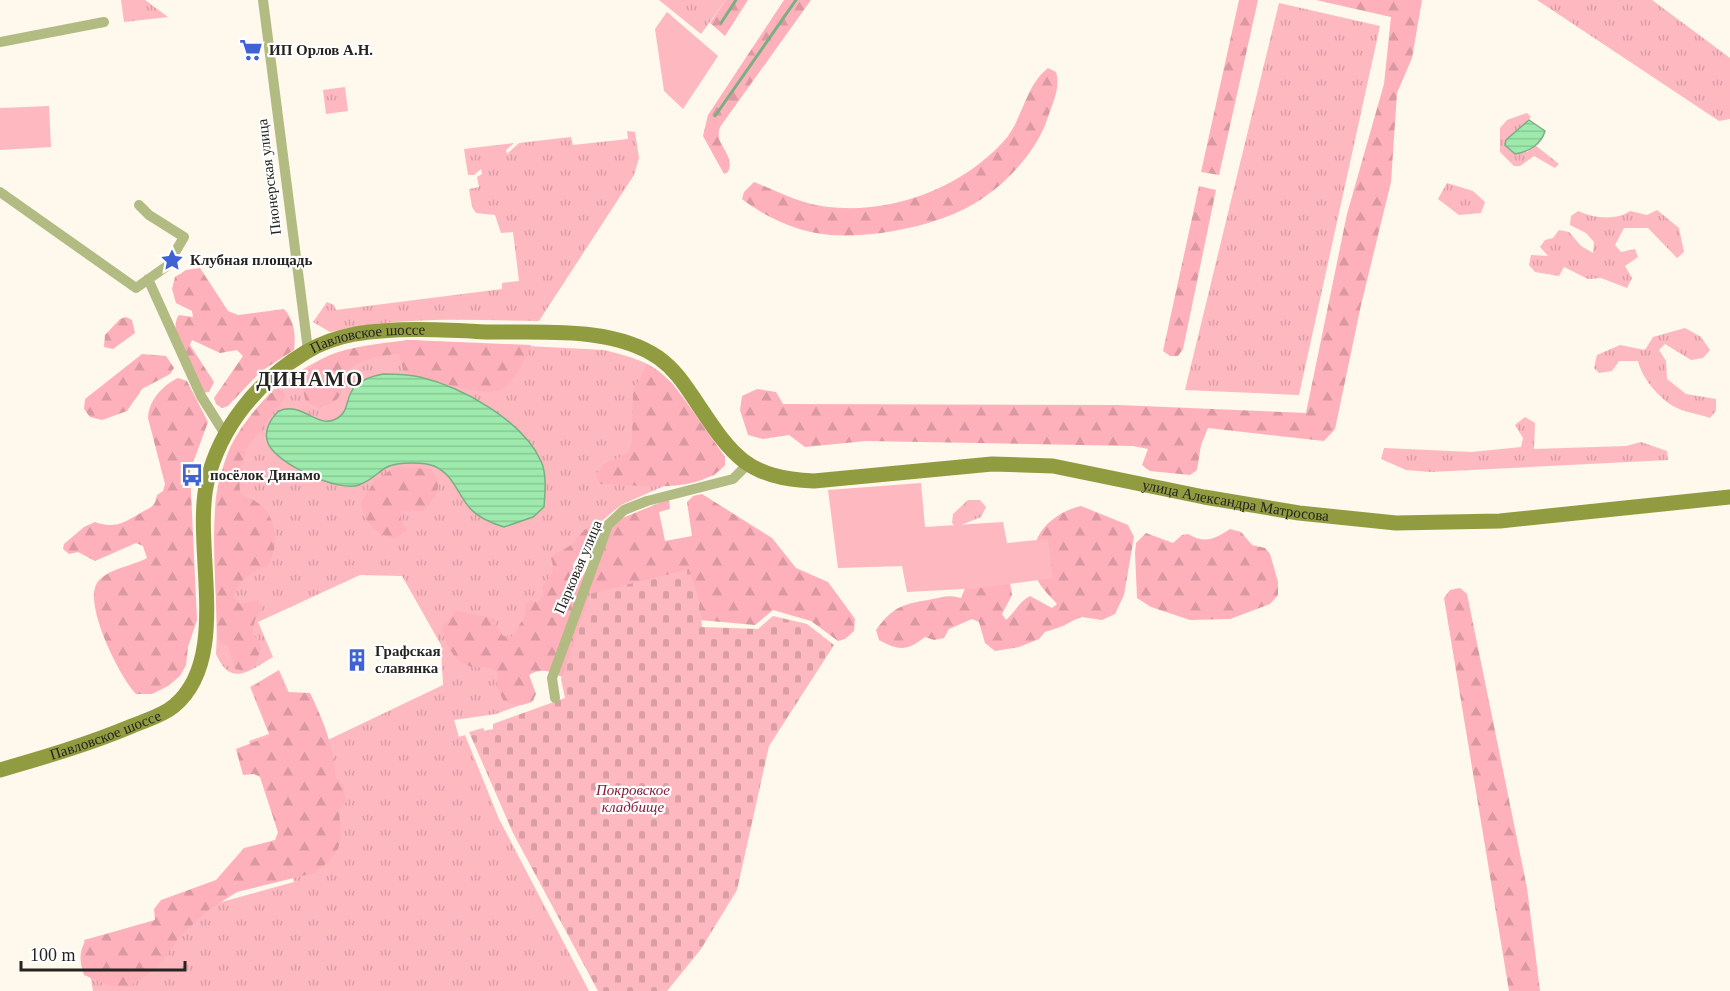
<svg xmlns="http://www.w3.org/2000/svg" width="1730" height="991" viewBox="0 0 1730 991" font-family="'Times New Roman',serif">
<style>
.grass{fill:url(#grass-tufts)}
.forest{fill:url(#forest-firs)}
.cemetery{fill:url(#cemetery-stones)}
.garden{fill:#feb8c0}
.water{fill:url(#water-rules);stroke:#7aaf83;stroke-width:1.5}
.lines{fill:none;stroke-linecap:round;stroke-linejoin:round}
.stream{stroke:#7aaf83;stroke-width:3}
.minor{stroke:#b2bb82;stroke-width:10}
.secondary{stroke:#919c40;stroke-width:15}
.labels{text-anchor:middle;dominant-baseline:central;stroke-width:4.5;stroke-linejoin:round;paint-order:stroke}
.poi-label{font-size:15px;font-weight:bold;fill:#262420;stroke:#fff;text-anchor:start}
.street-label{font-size:15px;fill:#262420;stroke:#fff}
.park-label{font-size:15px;font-style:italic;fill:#871b37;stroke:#fff}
.district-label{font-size:21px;font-weight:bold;letter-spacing:1.5px;fill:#262420;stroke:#fff}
</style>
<defs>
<pattern id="grass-tufts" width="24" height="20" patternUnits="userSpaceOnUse" patternTransform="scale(1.5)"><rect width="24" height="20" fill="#feb8c0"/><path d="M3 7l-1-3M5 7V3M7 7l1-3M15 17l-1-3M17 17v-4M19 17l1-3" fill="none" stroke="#da9ea5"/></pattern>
<pattern id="forest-firs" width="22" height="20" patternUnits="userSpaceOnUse" patternTransform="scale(1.5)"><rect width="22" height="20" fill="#feb1bb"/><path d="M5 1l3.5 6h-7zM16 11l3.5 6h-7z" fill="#da98a0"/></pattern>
<pattern id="cemetery-stones" width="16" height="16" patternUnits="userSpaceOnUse" patternTransform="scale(1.5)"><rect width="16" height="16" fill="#feb8c0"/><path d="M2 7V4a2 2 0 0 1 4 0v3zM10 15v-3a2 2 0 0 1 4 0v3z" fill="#da9ea5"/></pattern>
<pattern id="water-rules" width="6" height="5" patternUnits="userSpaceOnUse" patternTransform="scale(1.5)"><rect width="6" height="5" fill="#9eeaad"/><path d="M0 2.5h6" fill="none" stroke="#88c995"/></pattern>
</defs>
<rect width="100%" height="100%" fill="#fef8ed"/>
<!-- grass -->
<path class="grass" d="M121,0H145L168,17L124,22Z
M659,0H726L701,34Z
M1537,0H1652L1730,58V119L1719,121Z
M1279,3L1380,26L1299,395L1185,390Z
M345,87L348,111L326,114L323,90Z
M1527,113L1531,117L1506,140L1527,152L1535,145L1559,164L1555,168L1534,156L1520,166H1514L1500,152V128L1507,120Z
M627,131L635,132L639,158L634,175L539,321C469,320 399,316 330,332L313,322L327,302L334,305L336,310L502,289V283L519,281L513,232L501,233L495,215L476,213L472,207L469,189L479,187L477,177L482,174L481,169L474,175H468L464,149L514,143L506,150L507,154L519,143L571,137L573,145L628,139Z
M1447,183L1473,191L1485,202L1481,213L1459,215L1438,199Z
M1657,210L1679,228L1684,252L1677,258L1648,228H1624L1615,245L1621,252L1635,249L1638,257L1625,266L1632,278L1627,288L1601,278L1588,279L1564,267L1559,276L1535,272L1529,265L1531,255L1548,256L1540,247L1545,240L1553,238L1559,230L1569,232L1581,246L1593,253L1594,242L1586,233L1570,225L1571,216L1578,211C1593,218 1616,221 1630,211L1647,215Z
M1685,328L1701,337L1710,350L1703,358L1691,360L1665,344L1659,350L1666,361L1667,379L1686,394L1716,399V411L1710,418C1699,414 1683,412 1673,406C1658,397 1642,378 1638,361H1619L1612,371L1599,373L1594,368L1597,355L1620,345L1645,350L1653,337Z
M409,340L604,350C623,355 643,359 660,372C681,389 707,433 725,457V465L715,475L691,482L664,486L621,505L603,520L587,555L578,553L525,675L534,700L496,714L454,720L459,737L465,735L499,819L589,991H93L84,940L294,882L249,741L269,734L250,687L279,670L313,747L443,685L441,645L402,576L360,575L258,622L273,657C249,671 231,688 216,654C219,605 212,557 215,508C219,441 268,381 329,356C354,346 383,344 409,340Z
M1525,417L1535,423L1534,449L1626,446L1641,442L1667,451L1668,460L1431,472L1406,470L1381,459L1384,448L1472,452L1521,447L1523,438L1515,425Z
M968,500H980L986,507L981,517L956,527L952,523L953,514Z"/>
<!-- forest -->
<path class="forest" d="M726,0H748L725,36L710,23Z
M784,0H811L720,127C713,146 736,153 728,172L724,174L703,136L708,115Z
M1239,0H1258L1219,175L1201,172Z
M1316,0H1422L1412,58L1397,93L1391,182L1361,305L1335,429L1324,441L1208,428L1201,445L1197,470L1190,475L1150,471L1142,465L1148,449L1133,446L866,441L805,447L789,435L763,439L748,435L740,410L742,396L757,389L776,392L783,404L1118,405L1306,413L1347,214L1384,84L1391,17Z
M1048,68L1056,72C1061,88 1052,104 1047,120C1036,151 1008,182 980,200C942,226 862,242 816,233C789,228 764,216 742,199L744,192L754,182C776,191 803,205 828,207C891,214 960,189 1003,142C1023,121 1024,87 1048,68Z
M1199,186L1216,190L1183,349L1178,356H1170L1163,351Z
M200,268L228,311L238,315L284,309C294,320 296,335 294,350L260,372L228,406L222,408L216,404L214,398L243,356L237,350L220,353L192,340L190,345L214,382L209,392L201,393C193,376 166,331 179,315L193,317L192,311L176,303L172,289L175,277L186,270Z
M126,317L132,320L135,333L113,349L104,347L105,335L120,319Z
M409,340L531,345C524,358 517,380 504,388C483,401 428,376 404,372L399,354C383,354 348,361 342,379C340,384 342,389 341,393C337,403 327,405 318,408L306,401C286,348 375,345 409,340Z
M142,354L166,356L174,368L170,374L142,389L127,411L102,420L90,417L84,409L85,399Z
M647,364L672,383L725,457V465C695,496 639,484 600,484L596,474L604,464L628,453L632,441L633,391Z
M178,378L187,381L208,422L190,471L197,620L188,647L186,665L180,676L168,686L152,694H136C120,678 83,604 97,583C106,569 133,566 147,558L143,546L136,543L95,561L78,552L69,554L63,549L64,544L84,527L95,522C115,529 123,523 139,514C149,507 155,509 157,495L163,491L165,484L148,418C149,400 162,386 178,378Z
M274,389L282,390L286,396L248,446L239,473L240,493C246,497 255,500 261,505C278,521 279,549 267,567C249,572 241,579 233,596L240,604L258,600L262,607L255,620L252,632L262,646L255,665L245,671L235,669L228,646L219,641L217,632C216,576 208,515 225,461C233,434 255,409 274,389Z
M395,467L431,469C444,487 437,497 423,511H401V520L407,530L394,539C374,533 364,522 361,502L375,481Z
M702,494L772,538L796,568L828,582L855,619L854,631L845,639L838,641L811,621L773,610L755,625L689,619L573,683C557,675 545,665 529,675L536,694L532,702L522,705L504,702L497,687L498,672C489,665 485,668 475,667C455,665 446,645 442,628L456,611L492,618L503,636L511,637L526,615L525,605L530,600L537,602L544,596L542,587C551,574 556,574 551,558C557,550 561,552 568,547C579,540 581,528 594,525L598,529L573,564L574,577L581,579L615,521L669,499L670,509L659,512L665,541L692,536L687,502L693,496Z
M1081,506L1128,525L1134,537L1124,595L1115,614L1102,620L1082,617L1074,620L1063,626L1045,632L1039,639L1019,647L995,651L985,643L979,622L972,619L949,629L944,638L934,640L925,637C907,651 899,651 879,640L876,630C894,605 905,604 933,599C945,596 950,595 961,598L966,586L1009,577L1012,595L1002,614L1006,620C1015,612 1020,601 1030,596L1052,608L1057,604C1051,597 1041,588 1037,579C1023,543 1047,514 1081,506Z
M1230,529L1241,532L1252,545L1265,548L1270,554L1278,582V595L1270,604L1230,619L1190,620L1151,607L1137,598L1135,553L1136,543L1146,533L1173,543L1182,535L1188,534C1205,544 1215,539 1230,529Z
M1460,588L1467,594L1527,888L1540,991H1509L1444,598L1450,590Z
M278,671L287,692L310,693C323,720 334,747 336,778L343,784L346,802L339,810L341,836L338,849L327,863L314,873L237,892L210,909L180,936L156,969L128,987L108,985L84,975C80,963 78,952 86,940L155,920L154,909L161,900L216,880L244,848L275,840L278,832L260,777L254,774L243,775L236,749L270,736L252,687Z"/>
<!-- cemetery -->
<path class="cemetery" d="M689,569L700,604L702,627L758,629L773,616L807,624L834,645L769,746L737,890L701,949L667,991H598L513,833L469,732L483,728L484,731L493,729V724L565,698L561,679L590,594Z"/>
<!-- garden -->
<path class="garden" d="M667,12L718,56L683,109L664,91L655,29Z
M49,106L51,147L0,150V108Z
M921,483L925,527L1003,522L1007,543L1048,539L1053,578L980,588L907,592L902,566L838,568L828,490Z"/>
<!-- water -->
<path class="water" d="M1529,120L1545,131C1541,145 1528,152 1515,154L1505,145L1506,140Z
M383,374C395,374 408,374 420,377C462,387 522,420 541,461C547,474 545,493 544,507L533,517L504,527C491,523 477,517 469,507C456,492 454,475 434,466C427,463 419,463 412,463C377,463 384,475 359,485C339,493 275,463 268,443C263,431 271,418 279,411C302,401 317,429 336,419C357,408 335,383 383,374Z"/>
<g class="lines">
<!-- stream -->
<path class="stream" d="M721,23L736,0
M715,116L796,0
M589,557L599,535"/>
<!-- minor -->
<path class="minor" d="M263,0L308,350
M0,42L104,22
M0,192L136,288L167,266L184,237L149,215L139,205
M148,279L201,396L225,434
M555,698L552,678L608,525L624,510L647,501L733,479L747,465"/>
<!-- secondary -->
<path class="secondary" id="s1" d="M0,770C45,757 89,744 132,726C146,720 162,716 174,706C232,658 192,547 207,482C220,427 258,381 306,352C321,343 339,337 355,334C400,327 444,330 489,332C543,333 613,326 659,358C674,369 683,382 693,397C730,452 743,478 814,481L992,464L1053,466L1204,497L1299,513L1396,523L1500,521L1730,497"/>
</g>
<!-- icons -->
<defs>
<g id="supermarket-bare" transform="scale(1.8)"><path d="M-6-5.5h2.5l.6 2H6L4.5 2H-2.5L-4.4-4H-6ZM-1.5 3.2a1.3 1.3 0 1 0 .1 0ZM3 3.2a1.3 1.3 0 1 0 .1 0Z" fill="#3f62d4" stroke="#fff" stroke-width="2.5" paint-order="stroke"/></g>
<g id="sight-bare" transform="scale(1.8)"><path d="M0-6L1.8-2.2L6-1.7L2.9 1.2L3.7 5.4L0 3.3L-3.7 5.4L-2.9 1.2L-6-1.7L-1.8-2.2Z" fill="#3f62d4" stroke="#fff" stroke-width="2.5" paint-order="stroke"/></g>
<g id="bus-bare" transform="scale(1.8)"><path d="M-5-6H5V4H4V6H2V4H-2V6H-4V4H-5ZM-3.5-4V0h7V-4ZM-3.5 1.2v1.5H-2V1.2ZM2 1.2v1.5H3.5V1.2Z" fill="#3f62d4" stroke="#fff" stroke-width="2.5" paint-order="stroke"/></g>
<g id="building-bare" transform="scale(1.8)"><path d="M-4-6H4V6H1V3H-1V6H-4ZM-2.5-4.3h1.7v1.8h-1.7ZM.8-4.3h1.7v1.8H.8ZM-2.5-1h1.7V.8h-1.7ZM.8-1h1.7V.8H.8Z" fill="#3f62d4" stroke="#fff" stroke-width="2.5" paint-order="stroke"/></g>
</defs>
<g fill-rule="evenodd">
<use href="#supermarket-bare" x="251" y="50"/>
<use href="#sight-bare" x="172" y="260"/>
<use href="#bus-bare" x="192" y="475"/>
<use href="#building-bare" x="357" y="660"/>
</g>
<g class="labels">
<!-- poi labels -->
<g class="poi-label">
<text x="269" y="50">ИП Орлов А.Н.</text>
<text x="190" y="260">Клубная площадь</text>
<text x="210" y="475">посёлок Динамо</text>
<text x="375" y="651">Графская<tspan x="375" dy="17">славянка</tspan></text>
</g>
<!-- street labels -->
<g class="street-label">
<text transform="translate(269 177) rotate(-97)">Пионерская улица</text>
<text stroke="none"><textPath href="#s1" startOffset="651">Павловское шоссе</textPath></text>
<text stroke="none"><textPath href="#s1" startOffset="1582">улица Александра Матросова</textPath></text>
<text transform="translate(578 567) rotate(-67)">Парковая улица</text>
<text stroke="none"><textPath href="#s1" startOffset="111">Павловское шоссе</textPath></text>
</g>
<!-- park labels -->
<g class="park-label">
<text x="633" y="790">Покровское<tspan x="633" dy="17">кладбище</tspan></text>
</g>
<!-- district labels -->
<g class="district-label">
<text x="310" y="379">ДИНАМО</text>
</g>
</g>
<!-- scale -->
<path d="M21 961v9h164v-9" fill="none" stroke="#262420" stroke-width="3"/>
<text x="30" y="961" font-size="18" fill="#262420" stroke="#ffffff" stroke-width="4.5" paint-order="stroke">100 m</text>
</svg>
